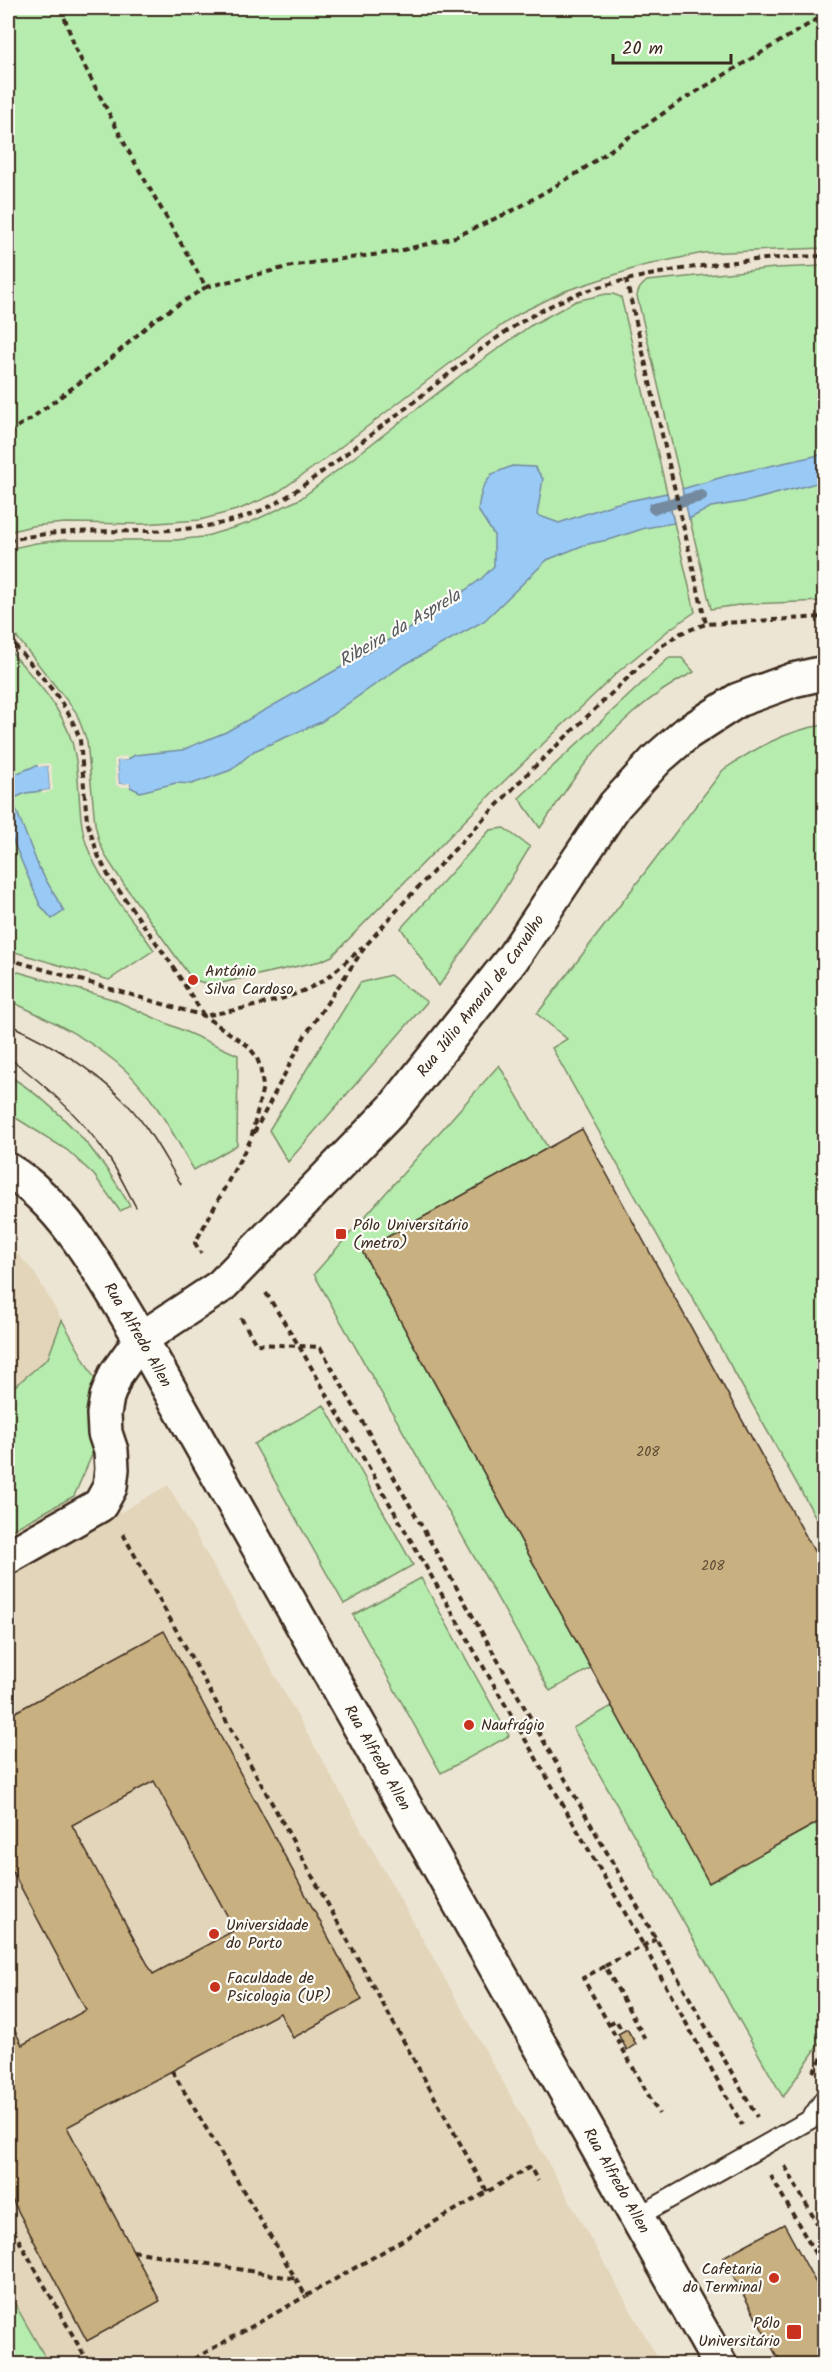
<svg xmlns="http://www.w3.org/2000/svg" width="832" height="2372" viewBox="0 0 832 2372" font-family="Kalam,sans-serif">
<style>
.built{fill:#e2d5ba}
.green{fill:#b6ecae;stroke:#788b66;stroke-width:1.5}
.water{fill:#99caf5;stroke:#738a9f;stroke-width:1.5}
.pier{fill:#ede5d3}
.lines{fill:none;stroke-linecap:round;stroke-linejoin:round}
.stream{stroke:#738a9f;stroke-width:12}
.building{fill:#c9b080;stroke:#3b2a1e;stroke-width:1.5;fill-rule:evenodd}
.lane-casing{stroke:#3b2a1e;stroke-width:22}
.street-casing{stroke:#3b2a1e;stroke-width:38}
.secondary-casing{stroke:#3b2a1e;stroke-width:38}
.path{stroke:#3b2a1e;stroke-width:4;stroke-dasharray:6 4.5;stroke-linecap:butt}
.lane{stroke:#fdfcf7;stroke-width:18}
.street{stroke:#fdfcf7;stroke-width:33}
.secondary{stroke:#fdfcf7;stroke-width:33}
.tram{stroke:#3b2a1e;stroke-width:1.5}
.poi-dot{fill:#c8321e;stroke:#fdfcf7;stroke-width:2}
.labels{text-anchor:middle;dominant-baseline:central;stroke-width:4.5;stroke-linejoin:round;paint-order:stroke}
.number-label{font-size:14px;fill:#5e4c36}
.poi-label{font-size:16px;fill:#3b2a1e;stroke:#fdfcf7;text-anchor:start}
.street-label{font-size:16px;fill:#3b2a1e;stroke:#fdfcf7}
.water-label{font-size:18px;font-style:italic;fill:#575a5e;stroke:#fdfcf7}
</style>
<rect width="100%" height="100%" fill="#ede5d3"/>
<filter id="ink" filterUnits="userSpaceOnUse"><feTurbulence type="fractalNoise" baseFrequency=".0167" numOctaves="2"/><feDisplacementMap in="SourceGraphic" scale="12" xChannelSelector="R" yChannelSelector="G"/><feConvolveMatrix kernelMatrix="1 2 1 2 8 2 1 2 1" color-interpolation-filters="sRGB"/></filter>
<g filter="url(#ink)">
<!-- built -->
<path class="built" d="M8,1243L34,1272L73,1339L92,1455L74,1496L55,1516L8,1541Z
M168,1485L661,2364H49L8,2292V1577Z"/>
<!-- green -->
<path class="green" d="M8,8H824V248L703,253L642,266L565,291L520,313L483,338L321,462L275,494L240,509L200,520L143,524L65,523L32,526L8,532Z
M824,266V601L746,604L711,609L637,296C638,289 641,286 647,281L775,268Z
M606,294H613L621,297L695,612L670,629L619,671L497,788L332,956L321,961L217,984H207L192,979L125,886L106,857L99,841L95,824L87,741L76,712L8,626V549L36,543L63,540H176L203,537L249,523L300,499L461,375L530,326L576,301Z
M8,648C35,680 68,712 75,755C81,785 77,817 87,846C101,884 131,917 154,950L109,980L8,950Z
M669,658H682L694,672C652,693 613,727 585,764C569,784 555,807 540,828L519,798Z
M824,725V1519L819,1523L552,1048L567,1039L537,1014L723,770C754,749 787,730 824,725Z
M504,828L530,847L498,900L439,986L401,928L490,830Z
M8,969L112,999L238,1055L237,1145L194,1170C172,1132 151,1090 116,1062C83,1035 46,1018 8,1000Z
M390,975L427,1002L288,1162L269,1130L360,983Z
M499,1065L548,1148L362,1251L591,1668L550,1691L314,1274Z
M8,1075C60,1107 100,1153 130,1206L120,1211L94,1175L67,1150L8,1113Z
M62,1320L98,1385L92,1455L74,1496L8,1532V1392L48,1358Z
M324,1405L413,1565L344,1604L254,1444Z
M421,1578L509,1736L441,1773L353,1615Z
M612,1706L709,1882L824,1819V2037L783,2097L573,1728Z
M8,2292L49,2364H8Z"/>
<!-- water -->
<path class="water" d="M824,454V481L749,501L711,507L689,519L682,489L733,474Z
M512,466L535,467L543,479L537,515L559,523L614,504L667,493L674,523L645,528L612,539L584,545L547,560L484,621L402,666L321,722L254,751L231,770L192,784L176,783L140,792L130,787V784H119L117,760H127L135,755L182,750L226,732L416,625L481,579L494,566V535L478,510L480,498L483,487L492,474Z
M35,766H48L50,790L26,793L12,799L39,868L64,911L52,919L40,905L8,829V777Z"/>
<!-- pier -->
<path class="pier" d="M127,756V760L117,761L119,784L130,783V787H119L116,785L114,759Z
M48,763L51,765L53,790L43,794L42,791L50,790L48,766L38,767V764Z"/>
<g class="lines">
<!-- stream -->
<path class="stream" d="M654,508L701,496"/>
</g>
<!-- building -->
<path class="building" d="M582,1129L824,1569V1819L709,1883L362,1251Z
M164,1631L362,2000L293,2038L280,2013L67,2127L160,2301L87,2341L8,2192V2017L22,2045L86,2010L8,1863V1716ZM154,1781L235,1930L153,1974L72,1825Z
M627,2029L636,2044L627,2050L618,2034Z
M784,2224L824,2298V2363L822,2364H781L723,2257Z"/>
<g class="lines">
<!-- lane casing -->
<g class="lane-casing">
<path id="lane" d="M637,2217L811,2119L824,2099"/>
</g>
<!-- street casing -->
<g class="street-casing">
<path id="street" d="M8,1557L100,1505L110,1487L112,1469L111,1451L105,1433L104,1414L107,1397L116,1374L141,1339"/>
</g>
<!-- secondary casing -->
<g class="secondary-casing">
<g id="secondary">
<path id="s1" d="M8,1170C67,1206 106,1282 141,1339L720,2364"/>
<path id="s2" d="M141,1339L221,1286L393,1109L512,959L615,805L657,759L687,733L738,700L793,680L824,673"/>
</g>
</g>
<!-- path -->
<path class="path" d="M61,8L76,50L130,154L206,287L296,265L395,252L455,237L516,209L579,172L681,101L824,15
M626,279L706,624
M8,432L29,420L106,363L154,320L206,287
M8,541C93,519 176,547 262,510C279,503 294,492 308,482C342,458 373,432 406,408C452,372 498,332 550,306C590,286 633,278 676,270C725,262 774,257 824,256
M8,637C33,668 68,701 80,740L87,821L98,855L108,875L172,965L204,1016C243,1008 289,1002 324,980C337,970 350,958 363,947
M8,959L204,1016L247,1045L256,1056L260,1066L263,1086L251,1139L195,1243L201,1253
M254,1133L304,1037L367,944L405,901L527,774L660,647L681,633L706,624L824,617
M266,1293L299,1346L644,1946L742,2125
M241,1318L256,1344L320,1347L757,2117
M123,1534L487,2192
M605,1966L656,1939
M609,2024L616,2020L622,2031
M645,2039L605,1966L583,1978L659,2114
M172,2071L306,2296L530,2167L538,2181
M813,2072L824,2054
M785,2166L824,2236
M771,2176L824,2269
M8,2221L89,2364
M133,2251L297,2279
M185,2364L306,2296"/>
<!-- lane -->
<use href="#lane" class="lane"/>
<!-- street -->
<use href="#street" class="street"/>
<!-- secondary -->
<use href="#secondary" class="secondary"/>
<!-- tram -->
<path class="tram" d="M8,1024C48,1042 88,1066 120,1097C146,1121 162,1154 181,1184
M8,1057C46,1085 82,1118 109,1158C119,1173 127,1191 136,1207"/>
</g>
</g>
<!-- markers -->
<g class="poi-dot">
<circle cx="193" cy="980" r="6"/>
<rect x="335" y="1228" width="12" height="12" rx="3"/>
<circle cx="469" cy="1725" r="6"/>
<circle cx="214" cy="1934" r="6"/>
<circle cx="215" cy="1987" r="6"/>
<circle cx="774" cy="2278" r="6"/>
<rect x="786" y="2324" width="16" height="16" rx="3"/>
</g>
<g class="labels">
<!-- number labels -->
<g class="number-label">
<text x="648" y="1452">208</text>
<text x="713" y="1566">208</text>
</g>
<!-- poi labels -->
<g class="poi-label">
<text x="205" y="971">António<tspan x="205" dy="18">Silva Cardoso</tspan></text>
<text x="353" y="1225">Pólo Universitário<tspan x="353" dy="18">(metro)</tspan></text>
<text x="481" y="1725">Naufrágio</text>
<text x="226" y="1925">Universidade<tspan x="226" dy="18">do Porto</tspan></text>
<text x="227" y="1978">Faculdade de<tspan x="227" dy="18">Psicologia (UP)</tspan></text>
<text x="762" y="2269" text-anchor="end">Cafetaria<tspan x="762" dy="18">do Terminal</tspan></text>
<text x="780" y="2323" text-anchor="end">Pólo<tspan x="780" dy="18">Universitário</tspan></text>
</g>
<!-- street labels -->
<g class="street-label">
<text stroke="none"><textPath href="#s2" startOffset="486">Rua Júlio Amaral de Carvalho</textPath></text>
<text stroke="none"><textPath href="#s1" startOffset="212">Rua Alfredo Allen</textPath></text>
<text stroke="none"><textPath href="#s1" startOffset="698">Rua Alfredo Allen</textPath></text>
<text stroke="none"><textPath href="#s1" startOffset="1184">Rua Alfredo Allen</textPath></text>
</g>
<!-- water labels -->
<g class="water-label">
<text transform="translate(400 629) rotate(-30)">Ribeira da Asprela</text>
</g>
</g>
<!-- margin -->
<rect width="832" height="2372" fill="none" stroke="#fdfcf7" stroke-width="30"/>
<rect x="15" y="15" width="802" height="2342" fill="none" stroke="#3b2a1e" stroke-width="2" filter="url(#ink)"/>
<!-- scale -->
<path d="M613 54v9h118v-9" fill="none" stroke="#3b2a1e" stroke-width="3"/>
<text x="622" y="54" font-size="18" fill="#3b2a1e" stroke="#fdfcf7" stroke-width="4.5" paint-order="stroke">20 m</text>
</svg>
